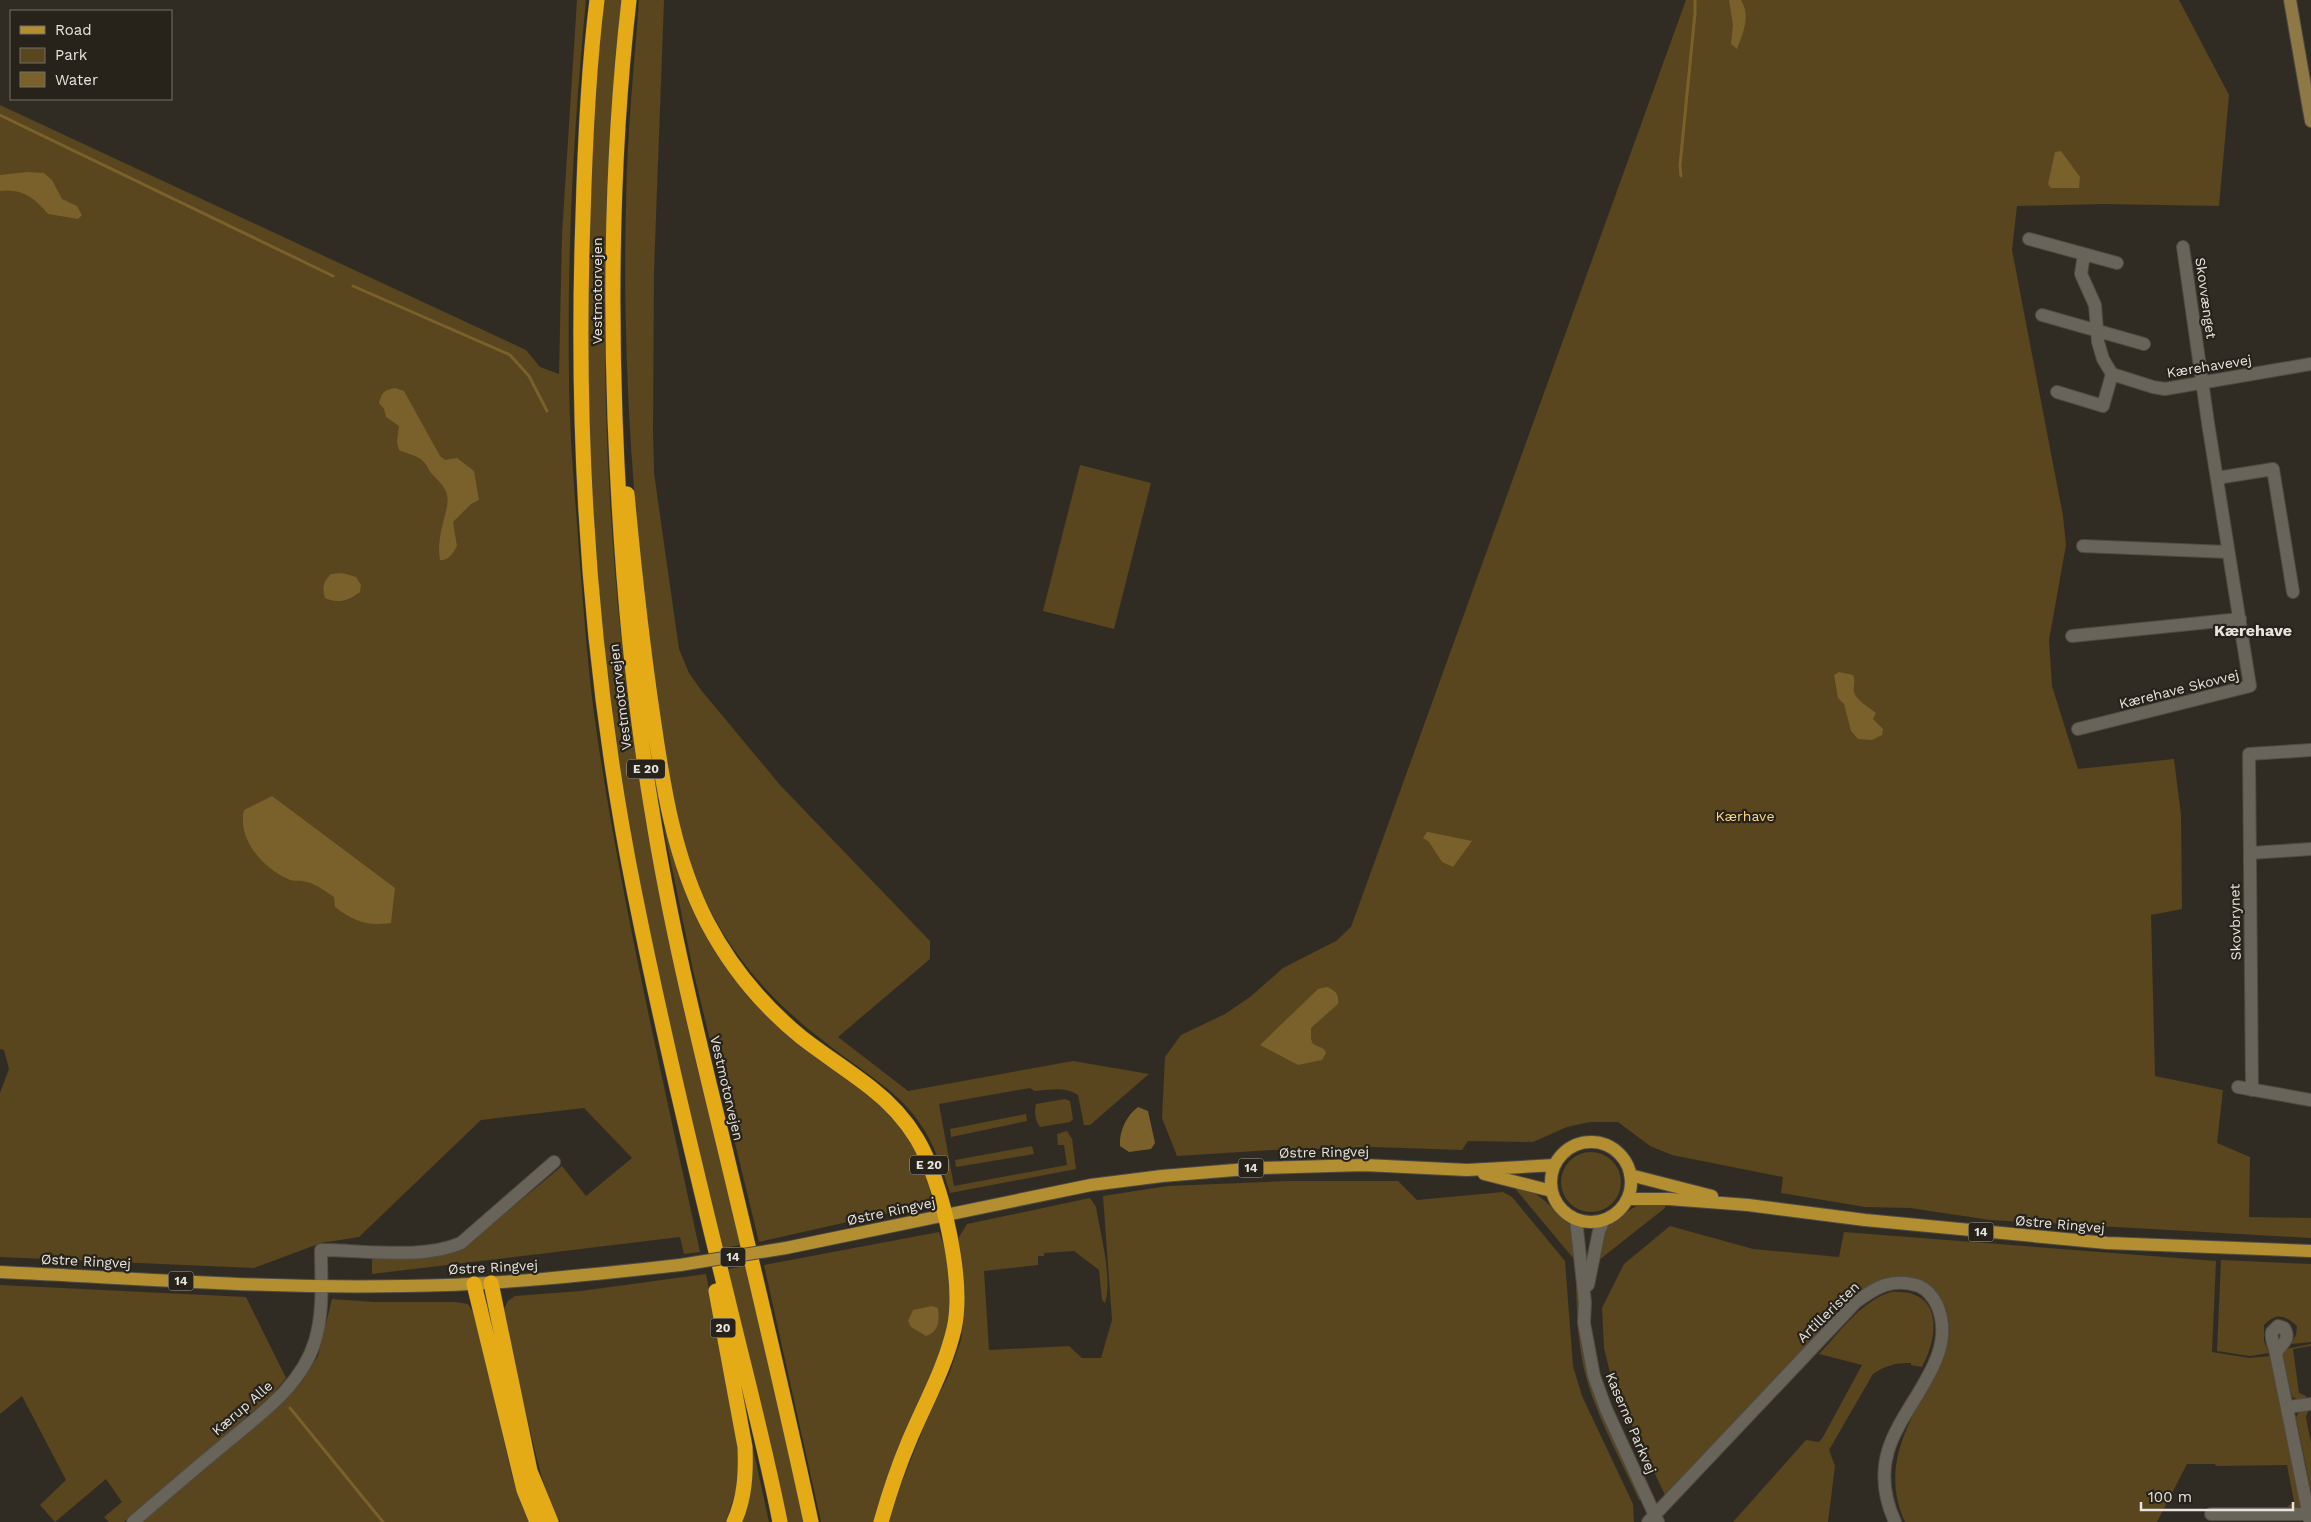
<svg xmlns="http://www.w3.org/2000/svg" width="2311" height="1522" viewBox="0 0 2311 1522" font-family="'Work Sans',sans-serif">
<style>
.green{fill:#59451e}
.water{fill:#7a602a}
.lines{fill:none;stroke-linecap:round;stroke-linejoin:round}
.stream{stroke:#7a602a;stroke-width:3}
.minor-casing{stroke:#4f4b43;stroke-width:14}
.tertiary-casing{stroke:#4f4b43;stroke-width:14}
.secondary-casing{stroke:#4f4b43;stroke-width:14}
.primary-casing{stroke:#4f4b43;stroke-width:14}
.motorway-casing{stroke:#4f4b43;stroke-width:16}
.minor{stroke:#69645a;stroke-width:12}
.tertiary{stroke:#69645a;stroke-width:12}
.secondary{stroke:#8e7946;stroke-width:12}
.primary{stroke:#b38f32;stroke-width:12}
.motorway{stroke:#e4ab17;stroke-width:15}
.primary-bridge-casing{stroke:#4f4b43;stroke-width:14;stroke-linecap:butt}
.primary-bridge{stroke:#b38f32;stroke-width:12}
.labels{text-anchor:middle;dominant-baseline:central;stroke-width:4.5;stroke-linejoin:round;paint-order:stroke}
.shield{fill:#27231a;stroke:#ada9a3;stroke-width:1}
.shield-label{font-size:12px;font-weight:bold;fill:#e7e3de}
.street-label{font-size:14px;fill:#e7e3de;stroke:#27231a}
.park-label{font-size:14px;fill:#ffd685;stroke:#27231a}
.quarter-label{font-size:16px;font-weight:bold;fill:#e7e3de;stroke:#27231a}
</style>
<rect width="100%" height="100%" fill="#312c23"/>
<!-- green -->
<path class="green" d="M577,0H586C574,124 567,249 569,374C569,433 575,493 579,552C584,613 588,674 597,735C623,909 663,1080 700,1252L684,1254L680,1237L372,1274V1258L460,1251L562,1166L586,1196L632,1158L584,1108L481,1120L359,1237L321,1243L254,1268L0,1257V1093L9,1069L4,1050L0,1049V105L526,350L540,367L559,374L562,234Z
M604,0H622C613,67 610,135 607,202C598,439 616,680 663,913C685,1025 714,1135 741,1245L723,1248C696,1138 667,1027 646,915C626,813 610,711 600,608C592,528 590,447 588,367C586,245 588,121 604,0Z
M639,0H664L654,271L653,431L654,473L679,649L689,673L701,690L780,785L930,941V959L838,1037L908,1091L1073,1061L1149,1074L1090,1125H1084L1078,1095C1065,1086 1049,1090 1035,1091L1030,1088L939,1104L954,1186L1067,1165L1064,1145H1058L1057,1134L1067,1131L1072,1139L1076,1169L950,1193C942,1168 934,1143 919,1122C896,1089 860,1070 830,1046C777,1006 737,964 707,904C674,836 666,757 656,683C633,524 622,363 626,202C627,134 634,67 639,0Z
M1686,0H2179L2229,95L2219,206L2103,204L2017,206L2012,250L2063,516L2066,545L2049,640L2052,686L2078,769L2174,759L2181,815L2182,909L2151,915L2155,1076L2223,1090L2217,1143L2250,1157L2249,1217L2311,1218V1238L1990,1220L1910,1208L1865,1207L1781,1193L1783,1177L1672,1155L1650,1146L1618,1122H1590L1567,1127L1533,1142L1468,1141L1462,1150L1374,1147L1274,1150L1177,1156L1162,1118L1165,1057L1181,1035L1225,1014L1250,997L1283,968L1336,941L1351,927Z
M1080,465L1151,483L1114,629L1043,611Z
M669,828L710,938L846,1075L898,1120L924,1163L932,1199L927,1204L759,1242L693,970L664,829Z
M1065,1099L1070,1101L1073,1119L1070,1122L1040,1127C1035,1121 1034,1111 1036,1104Z
M1026,1114L1027,1121L951,1137L950,1129Z
M1032,1146L1034,1154L956,1167L955,1160Z
M1561 1182a30 30 0 1 1 60 0a30 30 0 1 1-60 0Z
M1289,1181H1398L1417,1200L1503,1192L1512,1197L1565,1261L1573,1366L1582,1396L1633,1504L1634,1522H888L902,1482L931,1409L948,1377L961,1340L964,1317L961,1268L957,1245L959,1237L967,1224L1090,1198L1096,1207C1100,1233 1113,1279 1105,1303L1102,1300L1099,1270L1074,1251L1044,1253V1256H1038V1265L984,1271L989,1350L1069,1346L1082,1358H1101L1112,1320L1103,1196L1168,1186Z
M1513,1186L1532,1191L1545,1201L1569,1224L1573,1230L1577,1259L1573,1258Z
M1644,1203H1666L1665,1208L1599,1260L1605,1229C1616,1221 1632,1206 1644,1203Z
M1670,1226L1753,1249L1839,1257L1844,1232L2216,1261L2212,1352L2249,1358L2270,1356L2273,1361L2302,1507L2284,1510L2294,1501L2287,1465L2216,1466L2215,1464H2187L2157,1522H1905C1880,1467 1908,1425 1933,1376C1939,1365 1948,1347 1949,1334C1951,1307 1937,1283 1909,1278C1905,1278 1899,1276 1895,1277C1876,1280 1863,1290 1848,1302L1665,1495L1613,1385L1604,1348L1602,1308L1624,1264Z
M939,1232C953,1267 952,1306 946,1342L875,1522H821L764,1265Z
M2221,1260L2311,1264V1342L2291,1344L2296,1335L2297,1326C2285,1315 2276,1312 2264,1325V1341L2269,1353L2250,1356L2217,1351Z
M1575,1263H1578L1580,1334L1588,1377L1641,1499L1639,1500C1619,1455 1591,1408 1582,1359C1576,1327 1577,1295 1575,1263Z
M746,1266L805,1522H786L728,1269Z
M706,1274L736,1432L739,1459L738,1484L726,1522H560C545,1494 538,1465 531,1434C521,1393 512,1351 504,1309L508,1301L515,1296L581,1291Z
M0,1285L246,1297L286,1378L271,1396L124,1522H109L104,1517L122,1502L106,1479L55,1522L40,1505L66,1480L22,1396L0,1414Z
M1891,1292C1942,1288 1940,1334 1922,1367L1911,1365V1363C1896,1363 1886,1365 1873,1374L1829,1450L1835,1466L1828,1522H1733L1806,1440L1819,1442L1823,1437L1862,1365L1819,1354C1840,1332 1861,1301 1891,1292Z
M332,1299L375,1302H455L468,1304L476,1318L512,1476L529,1522H136L277,1407L301,1383L318,1356Z
M2311,1344V1346L2293,1349L2299,1393L2306,1396L2307,1398L2299,1400L2292,1397L2283,1355L2286,1349Z
M2309,1408L2306,1417L2311,1444V1491L2296,1417L2300,1410Z
M745,1411L769,1522H740Z"/>
<!-- water -->
<path class="water" d="M1729,0H1741C1751,16 1743,33 1737,49L1731,44L1733,25Z
M2061,151L2080,177L2079,188H2051L2048,184L2055,152Z
M27,172L44,173L52,180L62,199L77,206L82,215L78,219L48,214C35,198 22,188 0,191V175Z
M395,388L404,391L440,456L445,460L457,458L474,471L479,500L471,504L453,522L457,546C453,553 449,561 440,560C437,542 442,528 446,511C451,492 444,487 432,474C429,471 427,465 423,461C418,456 406,453 399,450L397,442L399,426L386,417L384,409L379,403C382,392 384,390 395,388Z
M342,573L356,577L361,585L360,592C348,601 338,604 325,598C322,587 323,582 331,574Z
M1839,672L1853,675C1856,682 1853,686 1854,692C1856,700 1870,708 1876,713L1873,719L1883,729L1882,735L1872,740L1858,739L1851,731L1844,704L1838,698L1834,675Z
M272,796L395,888L391,923C367,926 355,922 335,907L334,897C326,892 316,884 307,882C301,880 293,882 288,879C262,867 237,839 244,810Z
M1427,832H1428L1472,841L1453,867L1442,862L1429,842L1423,838Z
M1327,987C1336,991 1339,994 1338,1004L1311,1028V1039L1313,1044L1324,1049L1326,1053L1322,1060L1298,1065L1260,1045L1318,989Z
M1138,1107L1148,1111L1155,1143L1151,1149L1129,1152L1120,1146C1119,1132 1126,1116 1138,1107Z
M932,1306L938,1308C939,1321 940,1331 926,1336L911,1327L908,1321L913,1310Z"/>
<g class="lines">
<!-- stream -->
<path class="stream" d="M0,115L333,276
M1681,176L1680,165L1695,13V0
M353,286L510,355L529,376L547,411
M290,1408L383,1522"/>
<!-- minor casing -->
<g class="minor-casing">
<path id="minor" d="M2029,239L2117,263
M2084,254L2081,274L2095,305L2098,342L2103,359L2112,374L2153,387L2165,389L2311,364
M2042,315L2144,344
M2057,392L2103,406L2112,374
M2217,478L2273,469L2293,592
M2083,546L2228,552
M2072,636L2240,619
M2078,729L2250,686L2208,423L2183,247
M2250,853L2311,849
M2238,1087L2311,1100
M2252,1090L2249,754L2311,750
M2276,1354C2280,1343 2292,1341 2284,1328L2278,1326L2272,1332C2270,1340 2275,1346 2276,1354L2310,1522
M2288,1407L2311,1404
M2211,1514H2311
M133,1522C162,1497 191,1472 220,1448C256,1417 301,1388 315,1341C324,1311 321,1280 321,1250C363,1250 423,1260 461,1243L554,1162
M1648,1522L1856,1302C1876,1287 1893,1277 1919,1286C1926,1289 1933,1297 1937,1305C1960,1357 1902,1403 1888,1451C1881,1475 1885,1500 1895,1522"/>
</g>
<!-- tertiary casing -->
<g class="tertiary-casing">
<path id="tertiary" d="M1576,1220L1585,1302L1584,1323L1594,1376L1606,1409L1658,1522
M1588,1285L1599,1231L1604,1220"/>
</g>
<!-- secondary casing -->
<g class="secondary-casing">
<path id="secondary" d="M2290,0L2311,121"/>
</g>
<!-- primary casing -->
<g class="primary-casing">
<path id="primary" d="M1551 1182a40 40 0 1 1 80 0a40 40 0 1 1-80 0Z
M1484,1174L1552,1191
M1630,1175L1712,1196
M1627,1199H1669L1748,1205L1865,1220L2107,1243L2311,1251
M786,1248L1091,1185L1162,1176L1259,1168L1364,1165L1467,1170L1555,1165
M0,1272C135,1278 270,1289 405,1286C497,1285 589,1275 680,1265"/>
</g>
<!-- motorway casing -->
<g class="motorway-casing">
<path id="motorway" d="M597,0C588,72 585,144 583,217C575,443 590,673 635,895C662,1030 694,1163 727,1296C745,1371 765,1446 780,1522
M629,0C613,139 610,278 615,418C620,550 630,681 652,811C670,924 697,1034 724,1145C754,1270 784,1396 811,1522
M627,494C634,569 642,643 653,717C663,787 674,858 707,922C730,966 763,1006 801,1037C824,1055 848,1070 871,1088C889,1102 905,1119 917,1139C942,1181 965,1281 954,1329C945,1368 925,1403 909,1441C898,1467 889,1494 881,1522
M491,1283L530,1471L551,1522
M474,1284L524,1490L537,1522
M716,1291L745,1447C746,1473 745,1498 734,1522"/>
</g>
<!-- minor -->
<use href="#minor" class="minor"/>
<!-- tertiary -->
<use href="#tertiary" class="tertiary"/>
<!-- secondary -->
<use href="#secondary" class="secondary"/>
<!-- primary -->
<use href="#primary" class="primary"/>
<!-- motorway -->
<use href="#motorway" class="motorway"/>
<!-- primary-bridge casing -->
<g class="primary-bridge-casing">
<path id="primary-bridge" d="M680,1265L786,1248"/>
</g>
<!-- primary-bridge -->
<use href="#primary-bridge" class="primary-bridge"/>
</g>
<g class="labels">
<!-- shield labels -->
<g class="shield">
<rect x="627" y="759.5" width="38" height="19" rx="4"/>
<rect x="910" y="1155.5" width="38" height="19" rx="4"/>
<rect x="1238.5" y="1158.5" width="25" height="19" rx="4"/>
<rect x="1968.5" y="1222.5" width="25" height="19" rx="4"/>
<rect x="720.5" y="1247.5" width="25" height="19" rx="4"/>
<rect x="168.5" y="1271.5" width="25" height="19" rx="4"/>
<rect x="710.5" y="1318.5" width="25" height="19" rx="4"/>
</g>
<g class="shield-label">
<text x="646" y="769">E 20</text>
<text x="929" y="1165">E 20</text>
<text x="1251" y="1168">14</text>
<text x="1981" y="1232">14</text>
<text x="733" y="1257">14</text>
<text x="181" y="1281">14</text>
<text x="723" y="1328">20</text>
</g>
<!-- street labels -->
<g class="street-label">
<text transform="translate(597 291) rotate(-90)">Vestmotorvejen</text>
<text transform="translate(2206 298) rotate(82)">Skovvænget</text>
<text transform="translate(2209 366) rotate(-9)">Kærehavevej</text>
<text transform="translate(2179 689) rotate(-14)">Kærehave Skovvej</text>
<text transform="translate(620 697) rotate(-97)">Vestmotorvejen</text>
<text transform="translate(2235 922) rotate(-91)">Skovbrynet</text>
<text transform="translate(727 1088) rotate(77)">Vestmotorvejen</text>
<text transform="translate(1324 1152) rotate(-1)">Østre Ringvej</text>
<text transform="translate(891 1211) rotate(-12)">Østre Ringvej</text>
<text transform="translate(2060 1224) rotate(5)">Østre Ringvej</text>
<text transform="translate(86 1261) rotate(3)">Østre Ringvej</text>
<text transform="translate(493 1267) rotate(-3)">Østre Ringvej</text>
<text transform="translate(1828 1312) rotate(-44)">Artilleristen</text>
<text transform="translate(242 1408) rotate(-41)">Kærup Alle</text>
<text transform="translate(1631 1423) rotate(67)">Kaserne Parkvej</text>
</g>
<!-- park labels -->
<g class="park-label">
<text x="1745" y="816">Kærhave</text>
</g>
<!-- quarter labels -->
<g class="quarter-label">
<text x="2253" y="630">Kærehave</text>
</g>
</g>
<!-- legend -->
<rect x="10" y="10" width="162" height="90" fill="#27231a" stroke="#747068"/>
<rect x="20" y="26" width="25" height="8" fill="#b38f32" stroke="#747068"/>
<text x="55" y="35" font-size="15" fill="#e7e3de">Road</text>
<rect x="20" y="48" width="25" height="15" fill="#59451e" stroke="#747068"/>
<text x="55" y="60" font-size="15" fill="#e7e3de">Park</text>
<rect x="20" y="72" width="25" height="15" fill="#7a602a" stroke="#747068"/>
<text x="55" y="85" font-size="15" fill="#e7e3de">Water</text>
<!-- scale -->
<path d="M2141 1502v8h152v-8" fill="none" stroke="#e7e3de" stroke-width="2.5"/>
<text x="2148" y="1502" font-size="15" fill="#e7e3de" stroke="#27231a" stroke-width="4" paint-order="stroke">100 m</text>
</svg>
